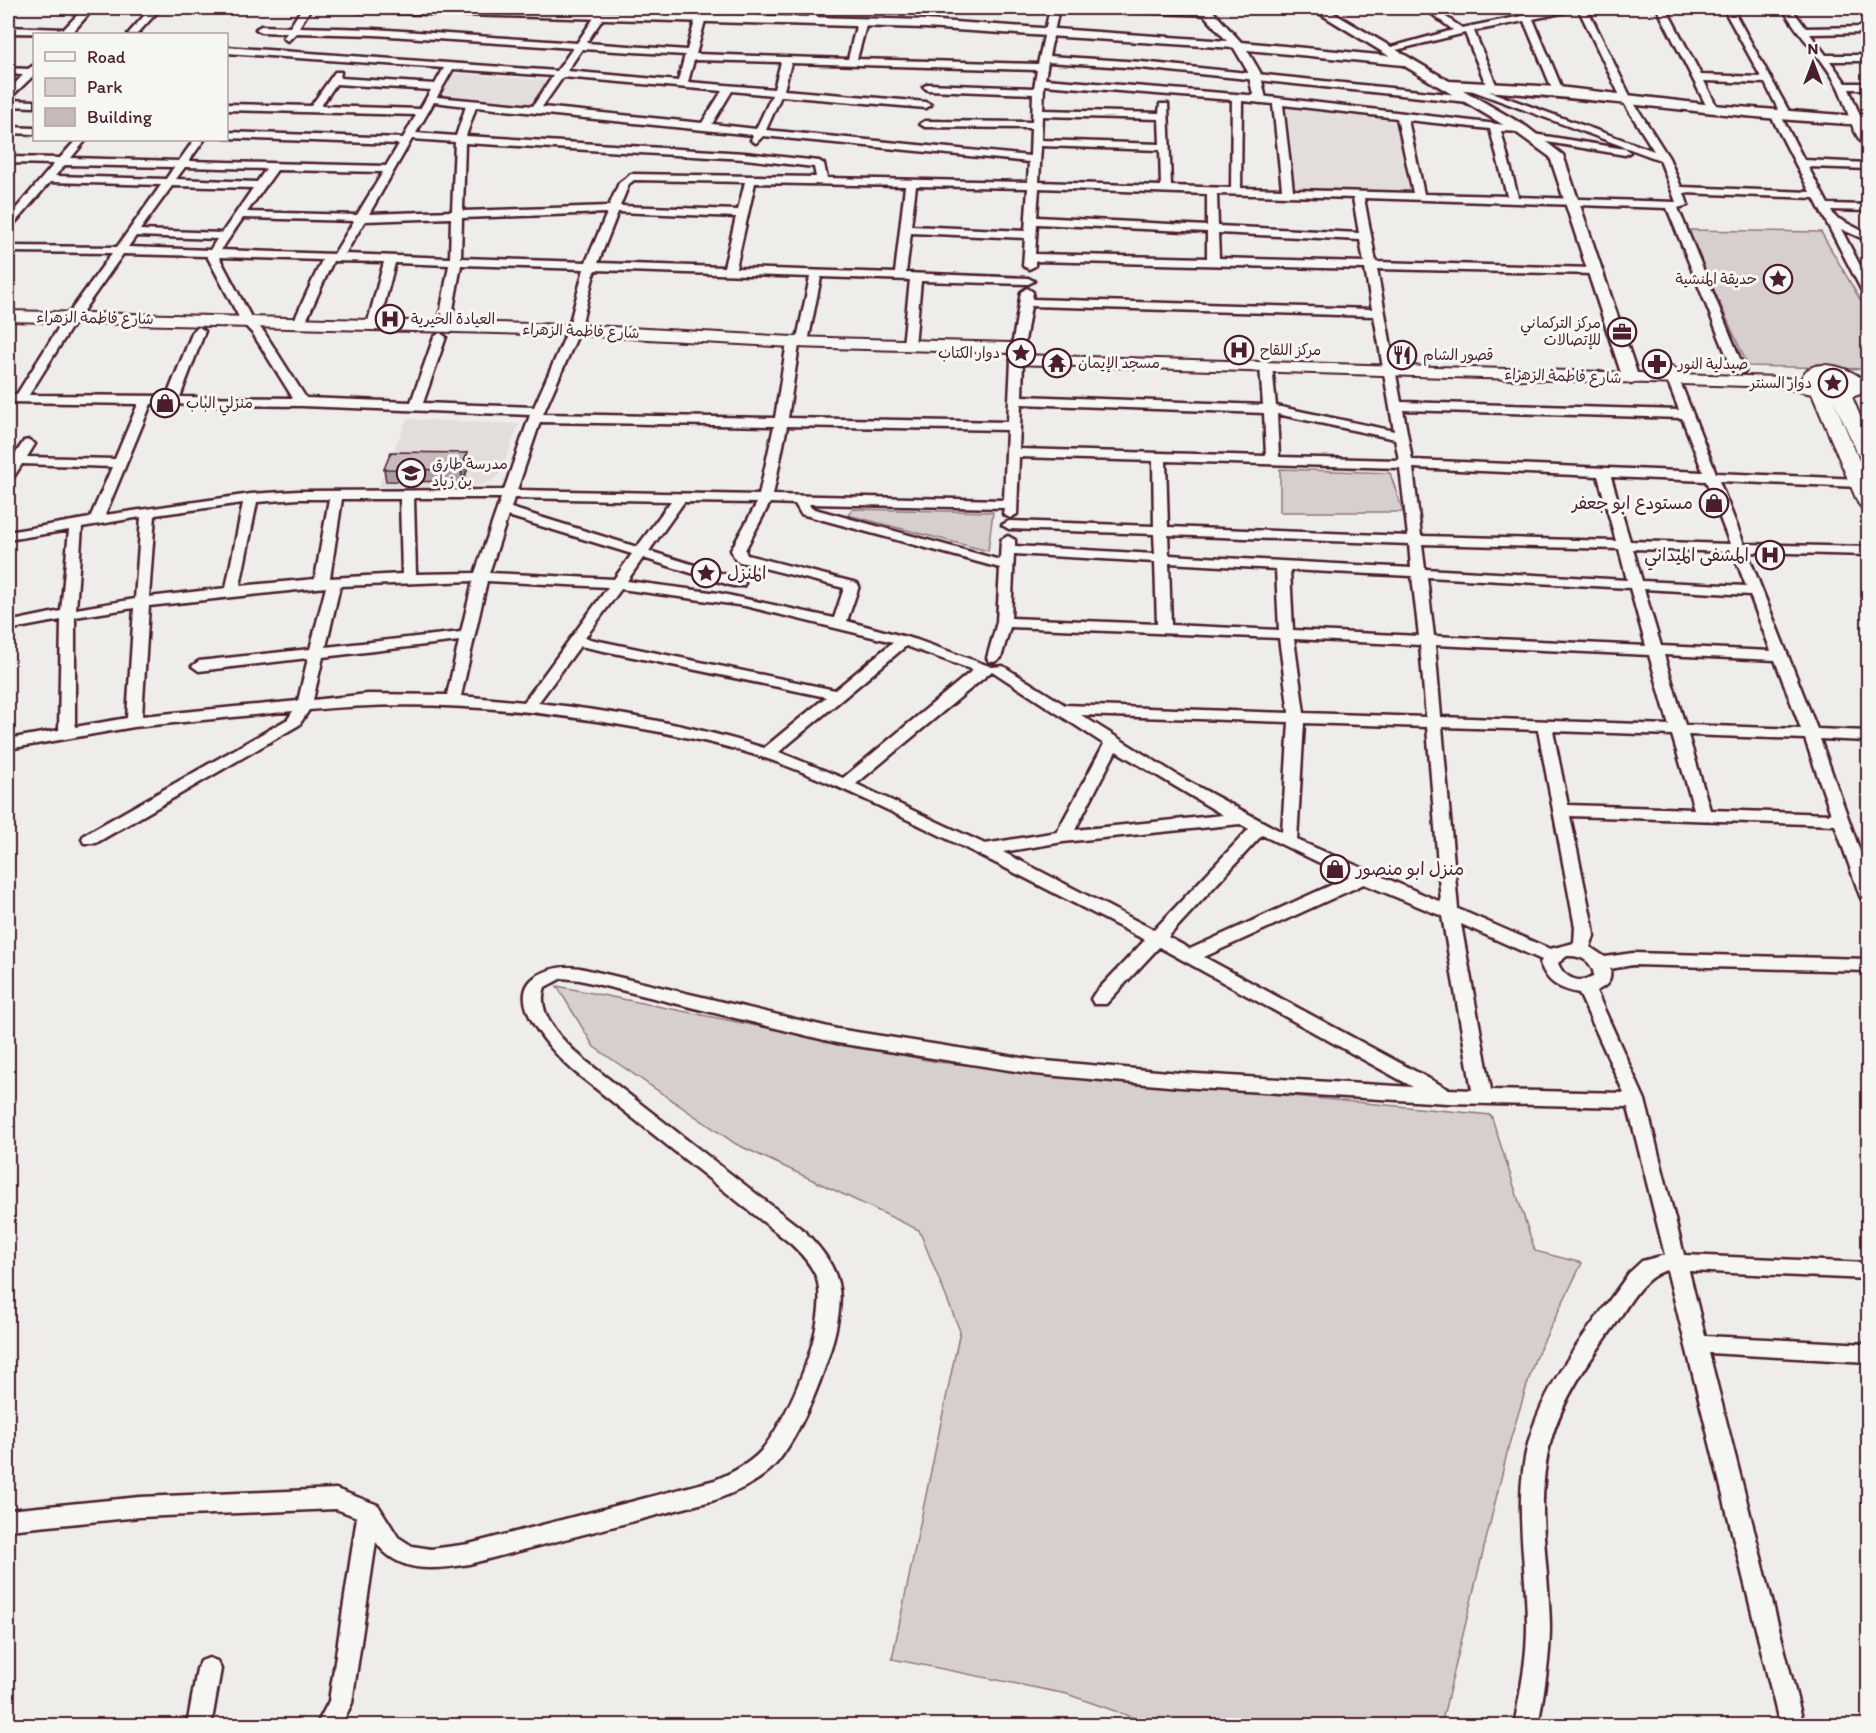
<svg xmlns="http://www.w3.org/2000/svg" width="1876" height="1733" viewBox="0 0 1876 1733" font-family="Itim,'Playpen Sans Arabic',sans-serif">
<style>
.built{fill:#e3dedc}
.green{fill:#d7cfce;stroke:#90777c;stroke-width:1.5}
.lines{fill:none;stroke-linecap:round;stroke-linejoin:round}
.minor-casing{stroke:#4a1f2b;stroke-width:5}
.tertiary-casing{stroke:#4a1f2b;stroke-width:5}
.secondary-casing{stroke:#4a1f2b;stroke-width:4}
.minor{fill:#f6f6f2;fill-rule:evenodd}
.tertiary{fill:#f6f6f2;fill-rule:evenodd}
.secondary{fill:#f6f6f2;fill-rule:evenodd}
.wall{fill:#aaa0a1;stroke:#4a1f2b;stroke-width:1.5}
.shaded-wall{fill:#8b8283;stroke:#4a1f2b;stroke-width:1.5}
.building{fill:#c6babb;stroke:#4a1f2b;stroke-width:1.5}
.labels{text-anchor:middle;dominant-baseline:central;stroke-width:6;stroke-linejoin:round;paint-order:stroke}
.far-poi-label{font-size:15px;fill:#4a1f2b;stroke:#f6f6f2;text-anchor:start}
.far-street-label{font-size:15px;fill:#4a1f2b;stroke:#f6f6f2}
.poi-label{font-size:18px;fill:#4a1f2b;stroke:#f6f6f2;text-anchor:end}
</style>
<rect width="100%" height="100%" fill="#efedea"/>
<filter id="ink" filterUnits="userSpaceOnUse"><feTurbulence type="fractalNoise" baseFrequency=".0167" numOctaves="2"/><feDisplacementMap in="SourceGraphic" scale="12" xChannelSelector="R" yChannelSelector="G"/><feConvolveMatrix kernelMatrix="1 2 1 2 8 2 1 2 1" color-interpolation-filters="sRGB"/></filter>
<g filter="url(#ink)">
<!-- built -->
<path class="built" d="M454,73L554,81L536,106L439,97Z
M1287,108L1396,121L1412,192L1296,189Z
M407,419L519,424L500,474L491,482L471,487H378Z"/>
<!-- green -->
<path class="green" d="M1687,230L1821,232L1868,313V369L1748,366Z
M1280,469L1390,473L1403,512H1280Z
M852,509L993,512L988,551L848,515Z
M557,986L937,1062L1491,1115L1535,1251L1582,1263L1535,1359L1510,1441L1441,1725H1154L1067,1694L892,1659L960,1331L919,1230L736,1144L594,1047Z"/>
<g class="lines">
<!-- minor casing -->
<g class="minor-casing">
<path id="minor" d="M84,8H94L71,34L8,33V27L64,29Z
M151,8H161L137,34H128Z
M302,8H311L299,27L374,29L577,43L598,12L601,11L606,14L586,43L687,50L696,17L701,14L706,17L696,54L848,59L857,22L862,19L867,22L857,59L1038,64L1050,8H1059L1049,56L1141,62L1468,96L1473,99L1468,102L1141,68L1048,62L1045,79L1260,96L1522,127L1526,128V132L1501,131L1518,197L1676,202L1660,160L1457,85L1466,83L1654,151L1622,100L1578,8H1587L1632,100L1669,158L1681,187L1810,192L1770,114L1775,111L1780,114L1804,160L1868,163V169L1808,167L1828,204L1868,205V211L1831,210L1835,217L1868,234V241L1841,229L1868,281V295L1862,291L1814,198L1684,193L1688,205L1678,208L1745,371L1739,375L1733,371L1667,208L1364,198L1376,262L1594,268L1600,271L1594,274L1377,269L1401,402L1679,410L1663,369L1669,365L1675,369L1716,473L1860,479L1867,483L1860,487L1719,481L1744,544L1868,547V555L1747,552L1817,729L1868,731V741L1820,739L1868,874V902L1862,900L1860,896L1835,825L1570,816L1593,927L1594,936L1590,947L1605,957L1633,953L1868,959V971L1633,965L1610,969C1612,981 1607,986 1596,991L1645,1100L1684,1255L1868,1263V1279L1689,1271L1705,1336L1868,1344V1362L1709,1353L1804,1726H1780L1667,1270C1642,1277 1629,1304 1615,1325C1590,1360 1563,1397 1551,1440C1534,1501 1549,1564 1550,1626C1550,1659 1544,1693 1538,1726H1514C1520,1693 1527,1660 1527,1626C1527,1564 1512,1502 1529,1440C1547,1377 1592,1326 1629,1273L1642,1261L1665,1255L1628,1107L1448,1103L1180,1087L1034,1074L837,1043L580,980L562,978L545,987C534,1016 568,1046 587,1062L804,1231C820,1247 836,1266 839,1289C846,1330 801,1441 771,1469C755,1484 735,1492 715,1500L469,1564C435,1570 398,1574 376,1542L352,1703L341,1726H316L329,1701L357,1517L336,1509L140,1517L8,1530V1510L140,1497L336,1489L378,1505L398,1537L412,1546L431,1549L469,1544L715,1480C732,1473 749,1464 761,1451C789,1419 830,1321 817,1279C812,1265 801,1253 790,1243L575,1072C554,1054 498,995 540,974C555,967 564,966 580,968L837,1029L1034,1060L1180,1073L1413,1087L1159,947L1106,1004H1094L1091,999L1094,994L1145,940C1070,901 995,862 919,825C875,804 832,783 787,766C738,747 688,737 638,728C529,708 419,699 309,710L299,725L96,843H84L82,839L84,835L288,719L293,711L134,727L8,749V739L59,730L61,620L8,630V622L61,611L69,530L8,540V532L90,518L112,467L22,464L13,478L8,479V456H14L24,441L29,440L35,444L27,457L115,459L138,404L8,402V394H17L59,327L112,253L8,252V246L117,247L161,185L50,182L12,226L8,227V218L54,164L8,163V157L60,158L76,140H86L71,158L179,161L194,140H204L189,161L386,166L399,144L226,138V132L403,138L416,115L226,110V104L311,106L335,72H341L340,78L435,84L444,68L226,53V47L557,71L573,48L374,35L296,33L288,41L283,38L287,33L261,32L256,29L261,26L290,27ZM582,49L685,55L678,81L567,71ZM694,60L781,62L774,89L688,82ZM791,63L1037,70L1034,88L928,84L923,87L928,90L1033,94L1032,122L925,121L920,124L925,127L1031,128L1030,156L766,130L781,96L926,108L931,105L926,102L784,90ZM453,69L553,76L533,106L437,97ZM563,77L722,91L702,123L542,107ZM336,84L431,90L420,109L321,106ZM1044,85L1232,100L1231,188L1171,186L1168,104H1160L1159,113L1043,110ZM732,91L772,95L756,129L712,124ZM1242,101L1273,104L1282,189L1241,188ZM434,102L466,106L456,136L416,133ZM1283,105L1397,118L1413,193L1293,190ZM476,107L753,135L751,140L756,143L763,136L1029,162L1028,182L827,178L824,164L819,161L745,153L466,136ZM1042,116L1159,119L1160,144L1041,140ZM1408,120L1490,129L1507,196L1424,194ZM412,139L455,142L452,211L369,214ZM465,143L745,159L814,167L816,177L631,174L619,183L609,206L463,211ZM1041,146L1160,150L1161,186L1039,182ZM65,165L174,167L166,179L55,176ZM185,167L266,169L257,182L176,179ZM277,170L383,172L357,215L247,212ZM634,180L745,182L738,210L620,206L629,184ZM755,183L905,186L895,273L736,268ZM172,186L253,188L222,233L140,230ZM916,186L1028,188L1025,231L911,226ZM1039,188L1207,194V226L1037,217ZM1217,194L1353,198L1359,233L1218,226ZM618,212L736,217L724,267L598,263ZM607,213L586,262L461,258L462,218ZM243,218L354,221L334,254L221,250ZM451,218L450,258L345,254L365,221ZM1037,224L1207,232V258L1035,254ZM911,233L1025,238L1023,266L1029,269L1035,266V261L1365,269L1372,309L1032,299L1033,292L1027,288L1021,292L1012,347L1018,351L1024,347L1031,306L1374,316L1394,431L1276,406L1272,366L1266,362L1260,366L1263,405L1022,396L1023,360L1017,356L1011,360L1008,422L788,418L799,345L808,342L821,277L910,280L903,345L909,349L915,345L921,281L1028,284L1034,281L1028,278L906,273ZM1218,233L1360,240L1364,262L1219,258ZM136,236L217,239L210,250L128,247ZM123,254L207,256L241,321L253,334L293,398L180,397L205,331L199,327L193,331L167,396L29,395L71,328ZM219,257L322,260L293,323L299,327L305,323L333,261L384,262L367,325L373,329L379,325L395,263L449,265L438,326L444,330L450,326L461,265L584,269L568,330L534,407L423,403L446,337L440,333L434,337L411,402L306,398L264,332L252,319ZM595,270L810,277L797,339L787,342L775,418L543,414L580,330ZM151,404L302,406L530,415L504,490L298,491L251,494L105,515ZM1021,404L1264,413L1266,456L1019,449ZM1403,410L1682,418L1703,472L1412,460ZM1277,414L1395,439L1399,460L1279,457ZM540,422L774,426L759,495L517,490ZM787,426L1007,430L1004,500L773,495ZM1019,457L1153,461L1154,526L1009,521L1002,525L1009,529L1154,534L1155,554L1015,546V540L1008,536L1001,540L1000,560L811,508L809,504L1004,508L1003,514L1010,518L1017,514ZM1166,461L1400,468L1408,536L1168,527ZM1413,468L1598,476L1616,541L1421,536ZM1611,477L1706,481L1730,544L1630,541ZM414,498H501L475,573L416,574ZM514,498L671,501L637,547L511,508ZM298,499H329L315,579L240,586L257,502ZM342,499H400L402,574L330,578ZM684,502L757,503L731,550L736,561L844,588L834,618L718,593L627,581L643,558L733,586H743L745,583L743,580L649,551ZM243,503L226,588L149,597L155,515ZM770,503L795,504L801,514L1000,568L997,622L987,658L989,661L994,662L1001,658L1010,627L1279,638L1289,713L1065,705L1003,666L992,667L917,640L847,621L859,586L857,583L747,555L745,550ZM508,516L632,554L614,579L489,573ZM141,517L135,599L76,609L82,527ZM1168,535L1409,544L1411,568L1169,555ZM1422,544L1619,549L1627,580L1425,569ZM1633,549L1733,552L1746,586L1642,581ZM1014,554L1155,562L1157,624L1011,618ZM1169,563L1276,569L1279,630L1171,625ZM1290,570L1412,576L1419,636L1293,630ZM1427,577L1630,588L1646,646L1434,636ZM473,581L461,632L326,647L340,586ZM487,581L608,587L524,702L461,696ZM326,587L310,649L199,661L192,666L199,671L308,658L298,701L142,716L149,606ZM621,589L745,606L893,642L835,690L585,638ZM1644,589L1750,595L1771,651L1661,646ZM134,608L127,718L75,727V617ZM1294,639L1420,645L1426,717L1304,713ZM459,641L447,695L368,694L313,700L323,657ZM1435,645L1649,655L1669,725L1441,717ZM580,646L826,697L764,748C692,725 614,711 538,703ZM906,646L973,670L843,778L779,752ZM1664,655L1775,660L1801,729L1685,725ZM992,671L1104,744L1057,832L985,844L856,784ZM1081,715L1289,722L1282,832L1182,778ZM1304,723L1427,727L1441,902L1297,840ZM1442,727L1538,730L1575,927L1574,943L1550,949L1458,909ZM1553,731L1672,735L1694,809L1568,805ZM1688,735L1805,739L1831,814L1710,810ZM1116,751L1223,815L1075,830ZM1240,824L1249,829L1154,930L1003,852L1063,842ZM1262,835L1349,877L1190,949L1168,937ZM1364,884L1442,916L1472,1090L1448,1089L1204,957ZM1461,924L1542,960L1540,963C1547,983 1559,989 1579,993L1624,1093L1491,1090ZM1567,956C1581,955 1592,961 1594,975C1581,986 1563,978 1558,963Z
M675,8H684L679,18L671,16Z
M752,8H761L758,18L753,21L748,18Z
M811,8H820L816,22L808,20Z
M1102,8L1208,9L1213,12L1208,15L1107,11Z
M1424,8H1433L1462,28L1561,8H1576L1575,10L1533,19L1563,91L1558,94L1553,91L1524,21L1474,31L1497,87L1492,90L1487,87L1465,33L1384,53V49L1453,30Z
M1657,8H1666L1701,75L1761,77L1723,8H1732L1791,115L1790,117H1782L1765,83L1704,81L1718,109L1709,111Z
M1783,8H1791L1806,28L1868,27V33L1810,34L1826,55H1868V61H1830L1846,83H1868V89H1849L1868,135V147C1854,143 1845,100 1838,87C1824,58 1797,35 1783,8Z
M34,65V75L8,100L34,101V107L8,106V91L23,75L8,74V68L28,69Z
M8,127L34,128V134L8,133Z
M1533,134L1625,149L1630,152L1625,155L1529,139V135Z
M209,1658L217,1661L221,1669L211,1726H187L197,1669L201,1661Z"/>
</g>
<!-- tertiary casing -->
<g class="tertiary-casing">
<path id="tertiary" d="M351,8H466L925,20L1227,41L1198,8H1210L1241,42L1389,56L1311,8H1325L1449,81L1558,87L1713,105L1868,117V125C1733,119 1599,97 1463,90L1527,127L1563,155L1639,379L1631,384L1623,379L1550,157L1517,133L1403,65L1247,50L1260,72L1266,99L1260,103L1254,99L1248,72L1234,48L925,28L357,12Z"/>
</g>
<!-- secondary casing -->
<g class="secondary-casing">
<path id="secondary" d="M8,311L574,325L793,337L1011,343L1020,348L1011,353L793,347L574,335L8,321Z
M1019,355L1780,377L1801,381C1806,353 1854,367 1866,383L1863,393L1852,397L1868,435V462L1861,460L1859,456L1833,399L1868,481V509L1861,507L1858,503L1812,394L1780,387L1013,364L1010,360ZM1824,376L1838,378L1848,386L1831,388L1819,380Z"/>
</g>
<!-- minor -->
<use href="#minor" class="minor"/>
<!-- tertiary -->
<use href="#tertiary" class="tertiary"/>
<!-- secondary -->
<use href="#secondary" class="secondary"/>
</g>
<!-- wall -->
<path class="wall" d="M467,453L469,465L463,482L386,481L384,469Z"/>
<!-- shaded-wall -->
<path class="shaded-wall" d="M467,453L469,465L463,482L461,470Z"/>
<!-- building -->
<path class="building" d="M391,452L467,453L461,470L384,469Z"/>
</g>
<!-- icons -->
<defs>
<g id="sight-ring" transform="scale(1.5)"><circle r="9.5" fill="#f6f6f2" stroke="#4a1f2b" stroke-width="1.5"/><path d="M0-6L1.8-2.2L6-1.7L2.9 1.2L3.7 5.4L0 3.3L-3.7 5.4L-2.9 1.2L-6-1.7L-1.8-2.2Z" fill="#4a1f2b"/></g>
<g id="hospital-ring" transform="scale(1.5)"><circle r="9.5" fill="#f6f6f2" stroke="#4a1f2b" stroke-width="1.5"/><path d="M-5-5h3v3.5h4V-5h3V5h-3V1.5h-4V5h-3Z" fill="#4a1f2b"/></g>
<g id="office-ring" transform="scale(1.5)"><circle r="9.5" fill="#f6f6f2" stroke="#4a1f2b" stroke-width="1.5"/><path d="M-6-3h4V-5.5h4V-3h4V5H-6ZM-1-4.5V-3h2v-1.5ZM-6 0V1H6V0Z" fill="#4a1f2b"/></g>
<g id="restaurant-ring" transform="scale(1.5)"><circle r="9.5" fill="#f6f6f2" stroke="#4a1f2b" stroke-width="1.5"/><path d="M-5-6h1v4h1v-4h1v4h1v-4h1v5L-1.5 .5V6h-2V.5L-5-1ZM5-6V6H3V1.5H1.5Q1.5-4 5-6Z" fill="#4a1f2b"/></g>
<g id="temple-ring" transform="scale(1.5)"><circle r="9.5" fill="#f6f6f2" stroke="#4a1f2b" stroke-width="1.5"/><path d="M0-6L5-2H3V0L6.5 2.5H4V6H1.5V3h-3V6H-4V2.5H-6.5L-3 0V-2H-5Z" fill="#4a1f2b"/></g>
<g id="pharmacy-ring" transform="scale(1.5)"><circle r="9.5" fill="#f6f6f2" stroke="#4a1f2b" stroke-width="1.5"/><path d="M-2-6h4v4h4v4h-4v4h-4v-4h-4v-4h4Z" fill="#4a1f2b"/></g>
<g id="shop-ring" transform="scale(1.5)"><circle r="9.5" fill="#f6f6f2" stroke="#4a1f2b" stroke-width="1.5"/><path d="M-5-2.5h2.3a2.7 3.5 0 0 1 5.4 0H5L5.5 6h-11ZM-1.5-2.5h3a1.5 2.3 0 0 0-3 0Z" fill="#4a1f2b"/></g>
<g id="school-ring" transform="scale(1.5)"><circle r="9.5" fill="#f6f6f2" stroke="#4a1f2b" stroke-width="1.5"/><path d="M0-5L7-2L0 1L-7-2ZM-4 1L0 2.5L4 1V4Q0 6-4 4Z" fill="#4a1f2b"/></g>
</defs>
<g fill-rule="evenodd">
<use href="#sight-ring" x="1778" y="279"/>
<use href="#hospital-ring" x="390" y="319"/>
<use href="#office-ring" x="1622" y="332"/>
<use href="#hospital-ring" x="1239" y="350"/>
<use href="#sight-ring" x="1021" y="353"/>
<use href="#restaurant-ring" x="1402" y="355"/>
<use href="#temple-ring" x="1057" y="363"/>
<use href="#pharmacy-ring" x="1657" y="364"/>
<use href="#sight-ring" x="1833" y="383"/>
<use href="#shop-ring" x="165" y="403"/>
<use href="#school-ring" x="411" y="473"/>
<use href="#shop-ring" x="1714" y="503"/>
<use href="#hospital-ring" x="1770" y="555"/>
<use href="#sight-ring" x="706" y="573"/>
<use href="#shop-ring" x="1335" y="869"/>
</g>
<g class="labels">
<!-- far-poi labels -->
<g class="far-poi-label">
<text x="1757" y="279" text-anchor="end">حديقة المنشية</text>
<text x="411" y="319">العيادة الخيرية</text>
<text x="1601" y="323" text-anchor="end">مركز التركماني<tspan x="1601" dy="17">للإتصالات</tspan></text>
<text x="1260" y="350">مركز اللقاح</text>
<text x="1000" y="353" text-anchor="end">دوار الكتاب</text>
<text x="1423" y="355">قصور الشام</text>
<text x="1078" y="363">مسجد الإيمان</text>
<text x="1678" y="364">صيدلية النور</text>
<text x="1812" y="383" text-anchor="end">دوار السنتر</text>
<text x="186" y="403">منزلي الباب</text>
<text x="432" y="464">مدرسة طارق<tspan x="432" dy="17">بن زياد</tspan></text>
</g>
<!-- far-street labels -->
<g class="far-street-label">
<text transform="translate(95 318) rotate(1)">شارع فاطمة الزهراء</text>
<text transform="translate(581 331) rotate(2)">شارع فاطمة الزهراء</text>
<text transform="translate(1563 376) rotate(2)">شارع فاطمة الزهراء</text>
</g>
<!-- poi labels -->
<g class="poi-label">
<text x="1693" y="503">مستودع ابو جعفر</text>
<text x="1749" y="555">المشفى الميداني</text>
<text x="727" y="573" text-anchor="start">المنزل</text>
<text x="1356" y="869" text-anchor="start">منزل ابو منصور</text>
</g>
</g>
<!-- margin -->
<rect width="1876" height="1733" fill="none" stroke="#f6f6f2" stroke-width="30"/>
<rect x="15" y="15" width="1846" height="1703" fill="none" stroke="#4a1f2b" stroke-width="2" filter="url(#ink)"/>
<!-- legend -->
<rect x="33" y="33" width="195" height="108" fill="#f6f6f2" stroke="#b1a0a2" stroke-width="1.5"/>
<rect x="45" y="52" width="30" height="9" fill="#f6f6f2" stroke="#b1a0a2" stroke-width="1.5"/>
<text x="87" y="63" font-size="18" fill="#4a1f2b">Road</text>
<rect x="45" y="78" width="30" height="18" fill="#d7cfce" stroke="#b1a0a2" stroke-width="1.5"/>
<text x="87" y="93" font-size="18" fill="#4a1f2b">Park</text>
<rect x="45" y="108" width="30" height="18" fill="#c6babb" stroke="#b1a0a2" stroke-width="1.5"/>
<text x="87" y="123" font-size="18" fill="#4a1f2b">Building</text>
<!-- north arrow -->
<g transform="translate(1813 63)" stroke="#f6f6f2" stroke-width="4.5" paint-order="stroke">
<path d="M0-4.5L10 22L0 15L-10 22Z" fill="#4a1f2b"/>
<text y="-9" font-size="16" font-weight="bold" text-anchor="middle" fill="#4a1f2b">N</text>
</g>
</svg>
